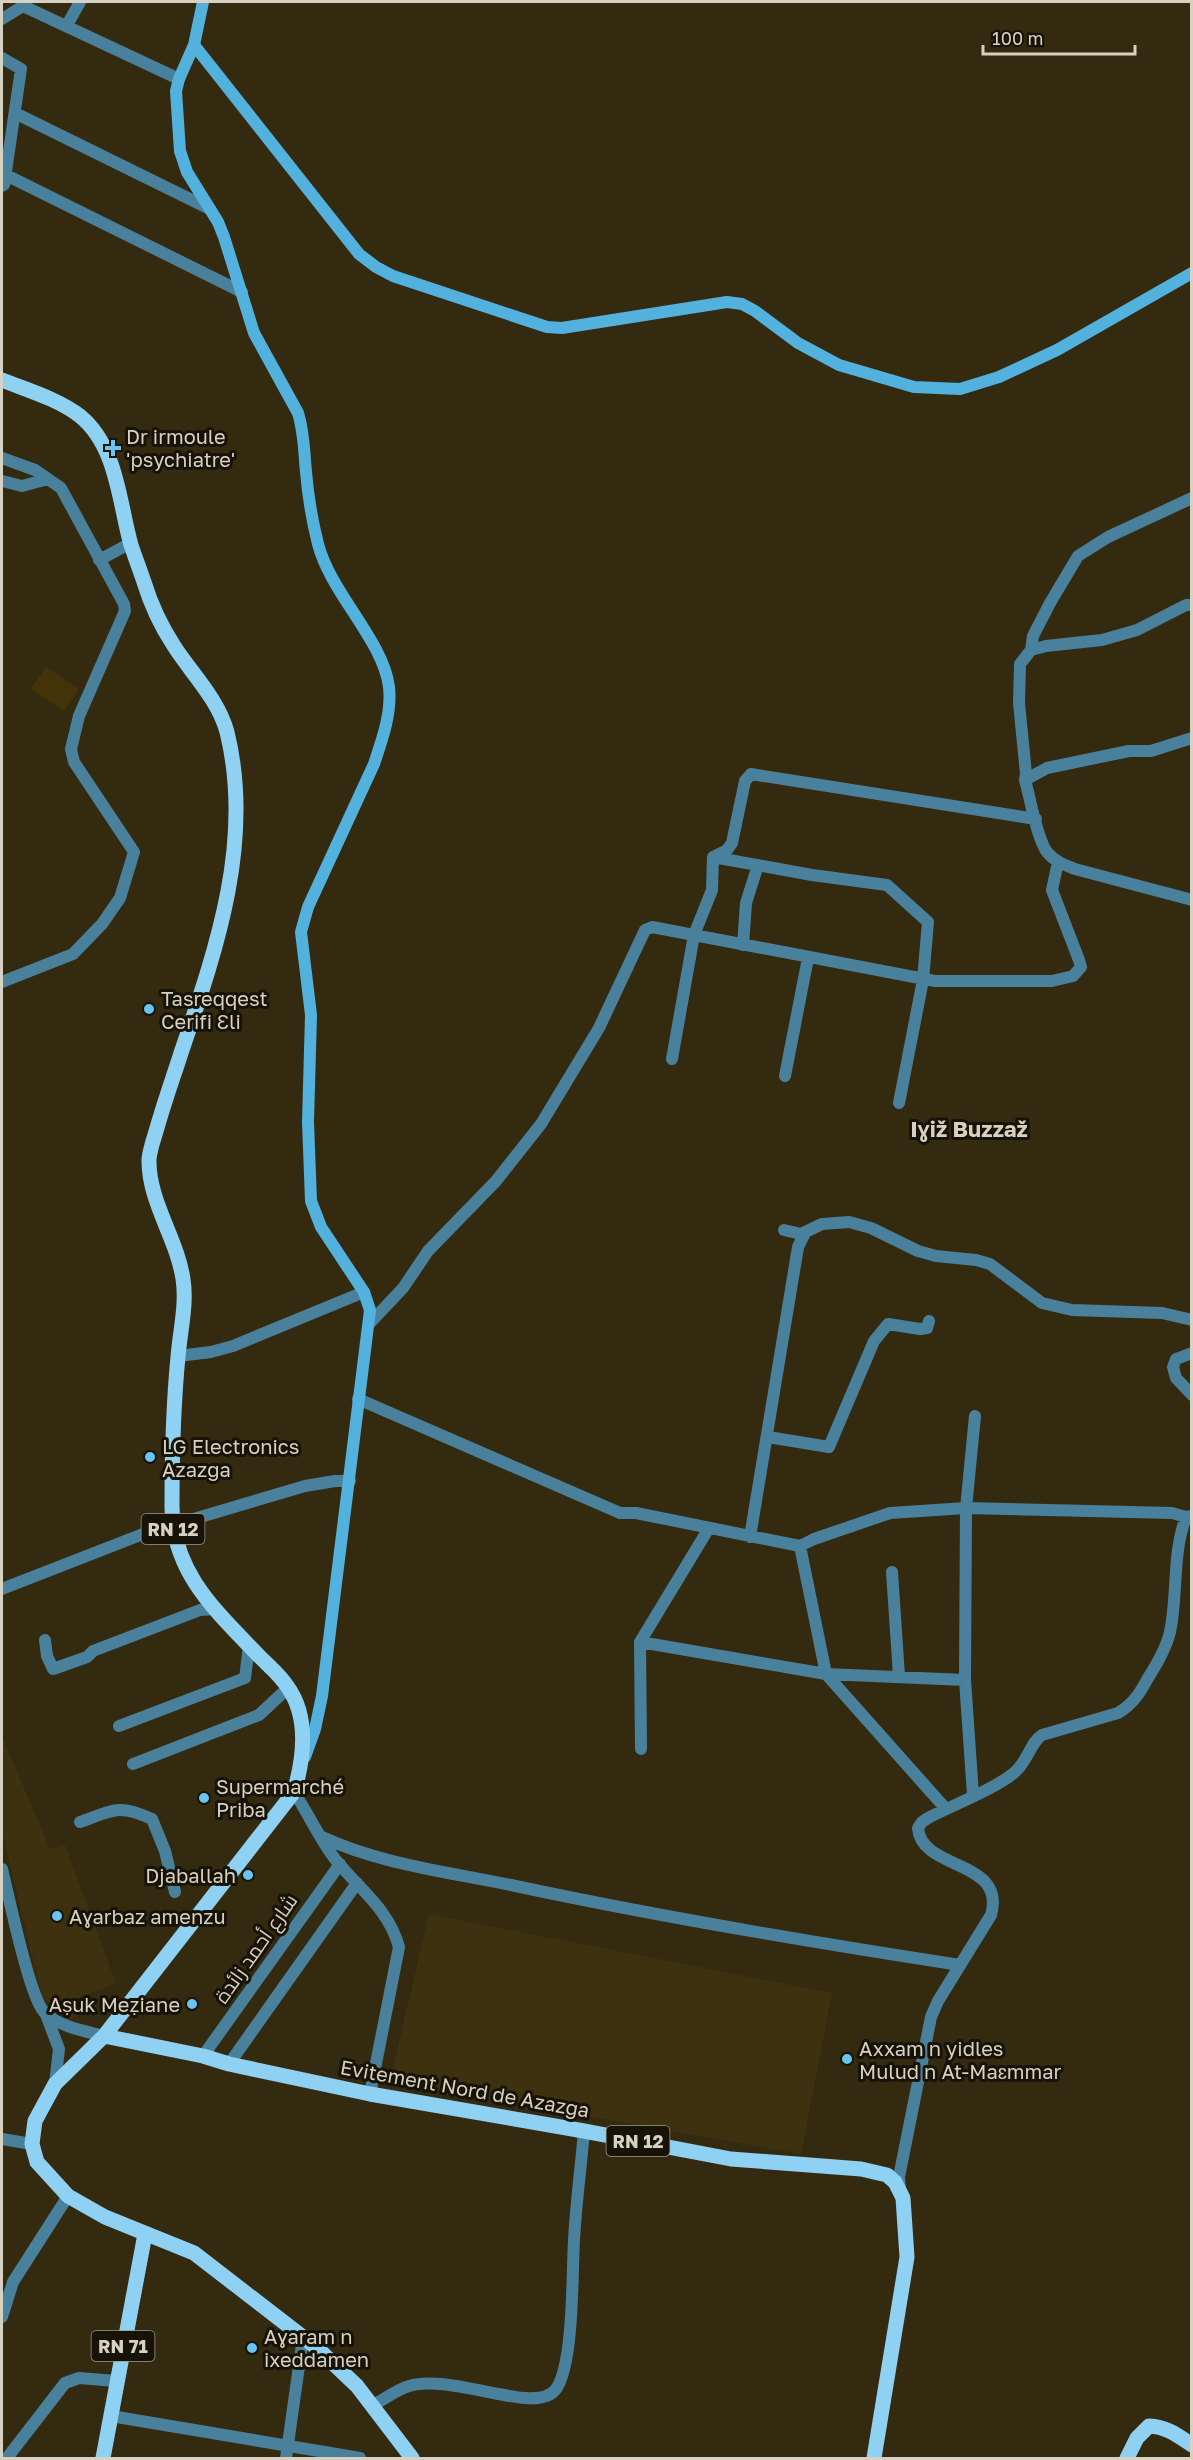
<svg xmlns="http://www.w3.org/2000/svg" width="1193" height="2460" viewBox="0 0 1193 2460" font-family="'Golos Text',Cairo,sans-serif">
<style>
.built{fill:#3e310f}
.green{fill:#433308}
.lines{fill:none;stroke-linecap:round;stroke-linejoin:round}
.street{stroke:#49819c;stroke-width:12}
.secondary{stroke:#53b1dd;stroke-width:12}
.primary{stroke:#8fd1f3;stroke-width:15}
.poi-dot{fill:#68c4f0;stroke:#181308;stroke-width:2}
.labels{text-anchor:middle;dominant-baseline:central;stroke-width:6;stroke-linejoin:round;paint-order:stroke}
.shield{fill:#181308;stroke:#9e988a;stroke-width:1.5}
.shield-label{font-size:18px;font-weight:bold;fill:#d7d1c2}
.poi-label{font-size:20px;fill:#d7d1c2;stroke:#181308;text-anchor:start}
.street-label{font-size:20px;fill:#d7d1c2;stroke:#181308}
.quarter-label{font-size:22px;font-weight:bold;fill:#d7d1c2;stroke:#181308}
</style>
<rect width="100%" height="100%" fill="#342a10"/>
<!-- built -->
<path class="built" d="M2,1736L50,1849L65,1845L116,1983L73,2000L78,2016L68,2020L42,1996L2,1831Z
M429,1914L832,1993L801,2154L390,2081Z"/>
<!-- green -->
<path class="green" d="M46,667L79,689L64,711L31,689Z"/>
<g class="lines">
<!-- street -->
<path class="street" d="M2,19L23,6L179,79
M67,25L80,2
M2,58L21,69L4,185L2,186
M15,113L210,209
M6,175L242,292
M2,458L35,470L61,488L124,604L125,611L79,716L71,749L74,762L134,852L120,898L102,924L73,954L2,982
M2,481L22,486L48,479
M1192,498L1108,537L1078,556L1050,603L1033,636L1031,650L1020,664L1019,703L1026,774L1025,780C1030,797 1037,839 1047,852C1054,861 1065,865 1075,869L1192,900
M99,560L131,543
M1031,650L1046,646L1102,640L1137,630L1186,605H1192
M1025,780L1047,768L1129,751H1151L1192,738
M713,857L812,875L887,885L928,922L923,980L899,1103
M743,945L746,903L758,865
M672,1059L694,935L935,981H1052L1073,976L1081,967L1079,960L1052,890L1058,862
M785,1076L808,958
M784,1230L801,1234L822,1224L849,1222L871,1228L918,1251L936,1256L976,1260L990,1264L1042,1303L1072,1310L1162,1313L1192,1320
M370,1323L403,1288L428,1251L496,1181L541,1124L599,1028L645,930L652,927L694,935L712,890L713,857L727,850L732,843L745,781L751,774L1036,819
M1192,1353L1176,1359L1173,1367L1176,1378L1192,1395
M178,1356L211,1352L233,1346L364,1292
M358,1399L620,1513H636L800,1546L826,1674L946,1809
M768,1437L829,1447L874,1341L888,1324L920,1329L927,1328L929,1321
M750,1537L798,1247L805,1233
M800,1546L814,1539L890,1513L966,1508L1172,1513L1186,1517
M892,1572L899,1676
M2,1589L143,1534L305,1486L335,1481H350
M45,1640L47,1656L53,1669L87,1657L93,1651L200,1610L215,1609
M640,1642L826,1674L965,1680
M119,1726L245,1678L249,1646
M641,1749L640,1642L709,1528
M133,1764L259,1715L289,1687
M294,1792C308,1813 319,1838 335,1859C359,1889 388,1908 399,1947L370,2094
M973,1795L965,1680L966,1508L975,1416
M80,1822C114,1810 118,1804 152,1819L165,1851L175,1892
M322,1837C380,1864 448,1872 511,1885C660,1917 810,1942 960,1965
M2,1869C9,1897 29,1995 44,2012C59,2027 85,2031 104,2036
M45,2012L59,2049L55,2084
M203,2056L340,1864
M229,2064L357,1883
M2,2139L32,2144
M900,2189L899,2177L931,2017L938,2001L991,1915C1007,1859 921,1871 918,1828L922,1822L928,1818C951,1806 997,1788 1015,1772C1027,1762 1031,1742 1042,1735L1118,1713C1133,1704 1140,1693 1148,1678C1157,1664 1166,1649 1170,1632C1178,1594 1172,1554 1186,1517L1192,1516
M2,2317L13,2282L68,2196
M373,2405C385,2399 396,2390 409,2386C436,2378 477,2391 504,2395C519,2398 546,2403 556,2389C574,2364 572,2272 574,2240C576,2203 581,2167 584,2131
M111,2416L360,2458
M7,2458L65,2383L79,2378L116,2381
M286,2458L303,2338"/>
<!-- secondary -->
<path class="secondary" d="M203,2L194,45L179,79L176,91L180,151L187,172L218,222L224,237L254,333L298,413C304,432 304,451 306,472C308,496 312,520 318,544C331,594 383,640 389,687C392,713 382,740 374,764L308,907L301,932L311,1015L308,1122L311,1201L321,1227L364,1292L370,1310L322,1696L315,1729L305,1757
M194,45L359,254L376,267L393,276L547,327L562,328L727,302L742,304L755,311L798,343L839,365L914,387L960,389L999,377L1057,350L1192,273"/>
<!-- primary -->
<path class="primary" d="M2,380C27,390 58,399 80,416C117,446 119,502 131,545C135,557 140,570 144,582C151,605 161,626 174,646C192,674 218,699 227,732C254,842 216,950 181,1053C173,1078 164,1103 157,1128C154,1138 150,1149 149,1159C148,1201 177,1238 183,1279C187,1305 180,1331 178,1357C173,1407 172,1456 172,1506C172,1573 217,1612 260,1657C269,1666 280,1675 287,1686C309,1716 304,1758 294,1792L104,2036L55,2084L35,2121L32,2144L37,2162L68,2196L105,2217L194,2253L317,2348L357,2386L412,2458
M104,2036L203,2056L229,2064L370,2094L584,2131L731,2159L861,2169L887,2175L895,2182L903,2198L907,2257L874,2458
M103,2458L145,2234
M1127,2458L1137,2438L1149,2426C1167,2427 1177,2435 1192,2445"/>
</g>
<!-- markers -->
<g class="poi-dot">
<path d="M110 439h6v6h6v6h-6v6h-6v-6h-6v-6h6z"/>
<circle cx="149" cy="1009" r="6"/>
<circle cx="150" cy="1457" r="6"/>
<circle cx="204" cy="1798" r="6"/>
<circle cx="248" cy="1875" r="6"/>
<circle cx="57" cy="1916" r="6"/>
<circle cx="192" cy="2004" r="6"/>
<circle cx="847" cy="2059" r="6"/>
<circle cx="252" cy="2348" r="6"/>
</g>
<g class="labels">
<!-- shield labels -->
<g class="shield">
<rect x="141.5" y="1514" width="63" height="30" rx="4.5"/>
<rect x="606.5" y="2126" width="63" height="30" rx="4.5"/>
<rect x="91.5" y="2331" width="63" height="30" rx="4.5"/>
</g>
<g class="shield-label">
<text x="173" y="1529">RN 12</text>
<text x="638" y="2141">RN 12</text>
<text x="123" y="2346">RN 71</text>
</g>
<!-- poi labels -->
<g class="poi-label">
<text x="126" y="436">Dr irmoule<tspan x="126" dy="23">'psychiatre'</tspan></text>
<text x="161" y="998">Tasreqqest<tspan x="161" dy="23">Cerifi Ɛli</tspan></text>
<text x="162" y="1446">LG Electronics<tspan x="162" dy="23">Azazga</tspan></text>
<text x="216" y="1786">Supermarché<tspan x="216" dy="23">Priba</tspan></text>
<text x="236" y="1875" text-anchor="end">Djaballah</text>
<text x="69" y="1916">Aɣarbaz amenzu</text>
<text x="180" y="2004" text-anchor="end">Aṣuk Meẓiane</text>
<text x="859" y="2048">Axxam n yidles<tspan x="859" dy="23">Mulud n At-Maɛmmar</tspan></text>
<text x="264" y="2336">Aɣaram n<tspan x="264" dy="23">ixeddamen</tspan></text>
</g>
<!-- street labels -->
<g class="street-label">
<text transform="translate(255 1948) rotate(-55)">شارع أحمد زائدة</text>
<text transform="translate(465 2088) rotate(10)">Evitement Nord de Azazga</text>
</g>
<!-- quarter labels -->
<g class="quarter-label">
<text x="969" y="1128">Iɣiž Buzzaž</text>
</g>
</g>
<!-- border -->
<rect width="1193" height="2460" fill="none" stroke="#d7d1c2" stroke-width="6"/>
<!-- scale -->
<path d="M983 45v9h152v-9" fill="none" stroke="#d7d1c2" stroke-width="3"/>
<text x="992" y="45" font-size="18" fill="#d7d1c2" stroke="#181308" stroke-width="4.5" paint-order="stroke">100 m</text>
</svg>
